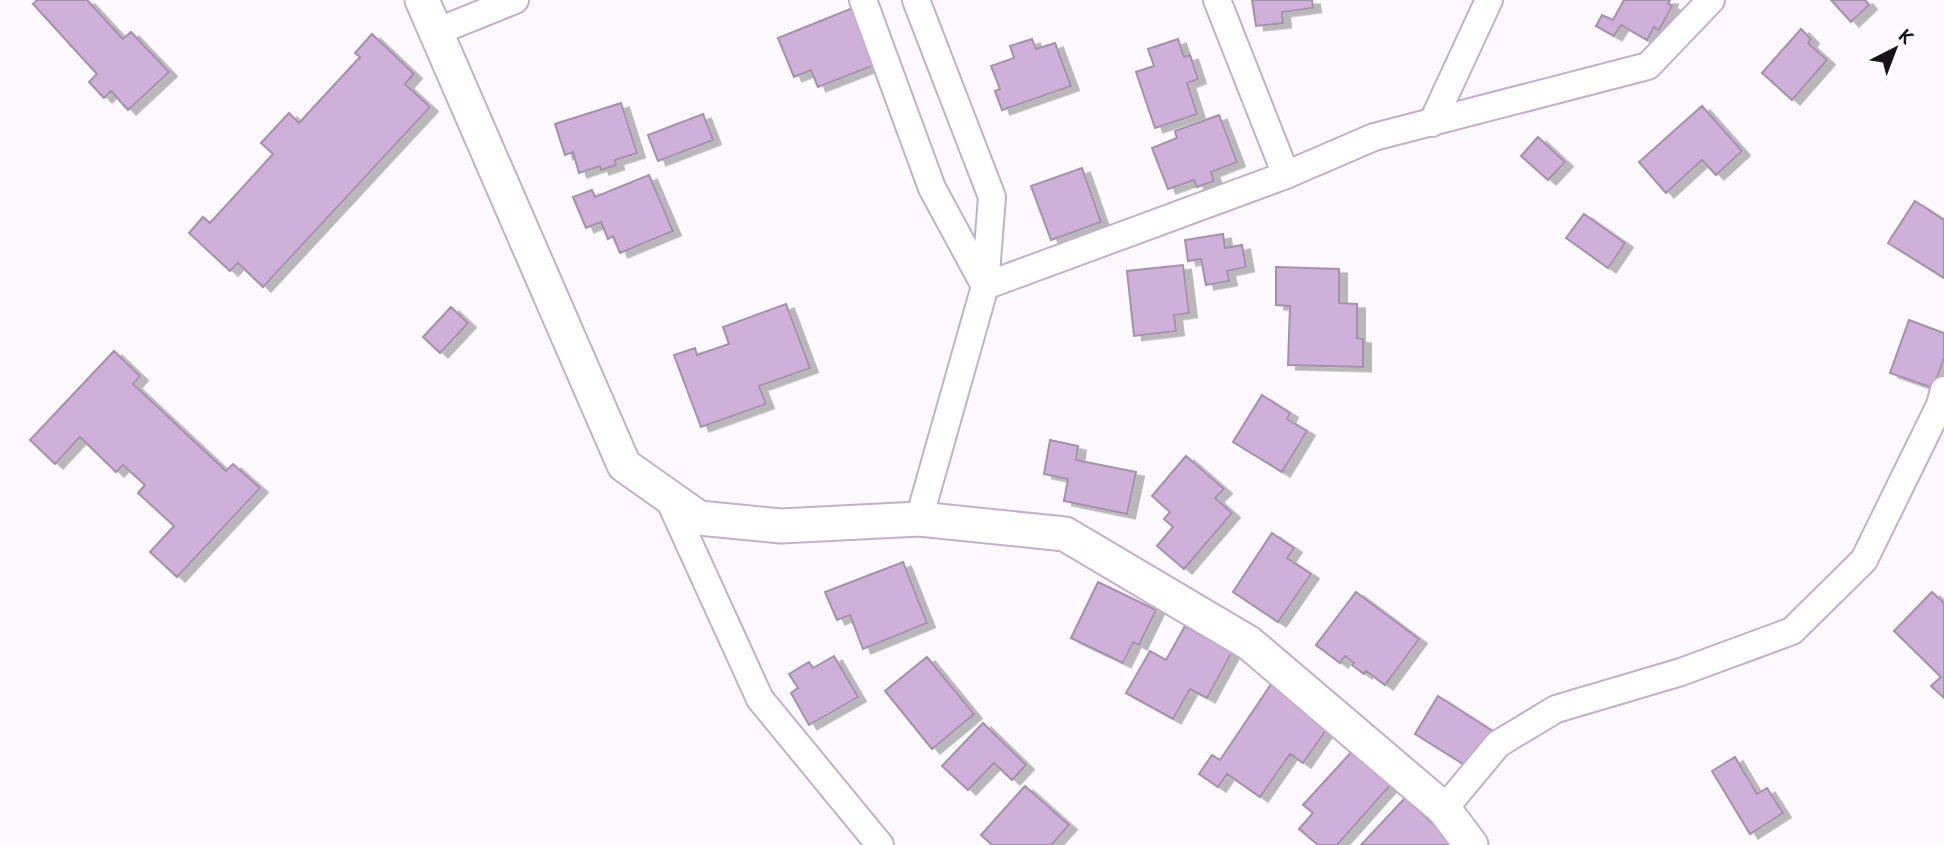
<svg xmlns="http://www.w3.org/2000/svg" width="1944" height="845" viewBox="0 0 1944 845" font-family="'Space Grotesk',sans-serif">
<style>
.building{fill:#cfb0db;stroke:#a391aa;stroke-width:2;filter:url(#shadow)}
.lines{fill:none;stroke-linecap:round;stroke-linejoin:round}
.minor-casing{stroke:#c2b0ca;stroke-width:30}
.tertiary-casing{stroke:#c2b0ca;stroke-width:37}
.minor{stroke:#fff;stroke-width:26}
.tertiary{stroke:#fff;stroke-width:33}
</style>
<defs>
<filter id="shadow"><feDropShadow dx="8" dy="4.5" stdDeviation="0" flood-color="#0004"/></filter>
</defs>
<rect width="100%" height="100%" fill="#fdf9fe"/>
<!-- building -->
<path class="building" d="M37,0H87L123,39L131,32L169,72L128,110L111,91L104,98L89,82L97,74L33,4Z
M1252,0H1312L1313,8L1282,12L1283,23L1256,26Z
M1624,0H1670L1668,4L1672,6L1659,30L1654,27L1647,40L1621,25L1614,36L1596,26L1602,15L1613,20Z
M1831,0H1865L1869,5L1851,22Z
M855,7L877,64L818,87L811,70L794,77L778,38Z
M1801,29L1811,39L1808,43L1827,60L1792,100L1762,73Z
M372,34L414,74L405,84L430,107L263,287L238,263L230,271L189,233L203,217L210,223L273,154L261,143L289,113L299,123L360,57L355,53Z
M1032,39L1036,49L1055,43L1071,86L1002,110L995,91L1000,89L991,66L1014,58L1010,46Z
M1178,39L1184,57L1190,55L1198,79L1187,83L1197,114L1155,128L1136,72L1154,66L1148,49Z
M621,103L637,153L615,160L616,165L601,170L600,166L579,173L573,152L565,155L555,124Z
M1702,106L1742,151L1716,175L1702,160L1666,193L1639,162Z
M703,114L713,140L658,161L648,135Z
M1219,115L1237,162L1211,172L1214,181L1197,187L1194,180L1168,189L1152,148L1177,138L1175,131Z
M1538,137L1565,162L1548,180L1521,156Z
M1082,168L1101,222L1051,240L1031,186Z
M649,175L673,231L620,253L613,236L608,239L601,222L586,228L573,197L592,190L595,197Z
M1915,201L1944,220V278L1888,243Z
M1584,214L1625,243L1608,268L1566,238Z
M1223,234L1225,248L1242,245L1246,267L1227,271L1229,281L1206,285L1201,259L1188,261L1185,240Z
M1183,265L1189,313L1174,315L1176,331L1134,336L1127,271Z
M1276,267L1339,269V303L1357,304V338L1363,339V367L1288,365L1290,306L1276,305Z
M786,304L810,368L759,386L766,404L701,427L674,355L695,348L697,355L729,344L723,327Z
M451,307L468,323L440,353L423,337Z
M1909,320L1944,333V358L1933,388L1890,373Z
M114,351L140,376L133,384L226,471L233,464L260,488L177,577L150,552L174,526L138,493L145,485L123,465L116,472L80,437L55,464L30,440Z
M1262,395L1290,413L1287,419L1307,431L1282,472L1233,442Z
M1050,440L1078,446L1076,460L1136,472L1127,514L1064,501L1068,479L1044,474Z
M1186,456L1224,489L1215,498L1232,513L1184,569L1157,546L1173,527L1164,519L1170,512L1152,496Z
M1272,533L1294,548L1287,558L1311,574L1278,622L1233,592Z
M903,562L927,623L863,649L850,615L837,620L825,592Z
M1098,582L1156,610L1139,645L1133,642L1123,663L1071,638Z
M1356,592L1419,639L1385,685L1366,671L1364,674L1352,665L1354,663L1345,656L1340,663L1316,645Z
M1932,592L1944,603V698L1931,686L1941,677L1894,631Z
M1185,626L1232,652L1207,698L1190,689L1173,719L1126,693L1150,651L1166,660Z
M834,656L858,697L809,725L791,693L798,688L789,674L809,662L813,668Z
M927,657L974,714L932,749L885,691Z
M1272,683L1331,723L1303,763L1290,754L1260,797L1227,774L1218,787L1199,774L1212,755L1220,760Z
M1438,696L1494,732L1471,769L1415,734Z
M983,723L1026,765L1012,780L994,763L968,790L942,766Z
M1355,748L1393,782L1337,845H1318L1299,829L1313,813L1303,805Z
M1735,757L1757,794L1767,788L1783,813L1750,834L1712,771Z
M1025,786L1069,825L1051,845H992L981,835Z
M1405,798L1456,845H1361Z"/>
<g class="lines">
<!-- minor casing -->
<g class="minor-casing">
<path id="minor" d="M863,0L932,188L985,286
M916,0L992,197L985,286L919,519
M1217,0L1286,175
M436,32L515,0
M1432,123L1489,0
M985,286L1286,175L1374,137L1648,66L1711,0
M667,495L760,699L880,845
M1444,809L1498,744L1556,709L1681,672L1792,631L1864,560L1940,405L1944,390"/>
</g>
<!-- tertiary casing -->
<g class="tertiary-casing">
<path id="tertiary" d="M422,0L624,465L699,518L781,526L919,519L1065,534L1249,643L1444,809L1471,845"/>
</g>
<!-- minor -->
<use href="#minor" class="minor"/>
<!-- tertiary -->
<use href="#tertiary" class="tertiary"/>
</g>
<!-- north arrow -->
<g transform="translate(1895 49) rotate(42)" stroke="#ffffff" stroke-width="5" paint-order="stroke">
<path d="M0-5L12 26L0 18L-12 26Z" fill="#19121b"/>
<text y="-10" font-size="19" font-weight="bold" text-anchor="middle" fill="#19121b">K</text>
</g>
</svg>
